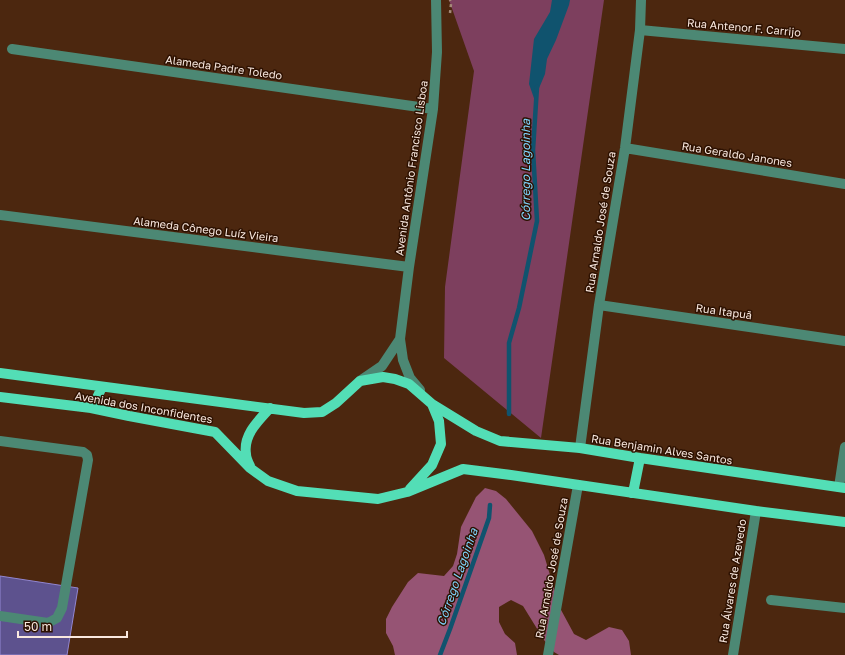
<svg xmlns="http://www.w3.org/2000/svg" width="845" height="655" viewBox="0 0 845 655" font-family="'Golos Text',sans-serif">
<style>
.green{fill:#7d3f5e}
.forest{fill:#965474}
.water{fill:#10536e}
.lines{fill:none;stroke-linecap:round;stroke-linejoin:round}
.stream{stroke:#10536e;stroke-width:4.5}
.building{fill:#5d528e;stroke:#9286d1}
.path{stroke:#a58a7a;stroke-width:2.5;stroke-dasharray:3 3;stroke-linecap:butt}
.minor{stroke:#4c8874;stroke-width:10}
.major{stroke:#53deb6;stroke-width:10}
.labels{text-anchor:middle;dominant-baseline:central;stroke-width:3;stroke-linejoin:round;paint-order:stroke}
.street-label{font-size:11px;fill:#f9e8df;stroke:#2d1101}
.water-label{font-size:12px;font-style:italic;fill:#7fd4fd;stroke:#2d1101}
</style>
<rect width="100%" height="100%" fill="#4c270f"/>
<!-- green -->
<path class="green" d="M449,0H604L541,438L444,358L445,287L474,71Z"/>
<!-- forest -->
<path class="forest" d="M485,488L496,491L506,499L532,531L544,555L560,608L574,634L586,640L609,627L622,630L629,641L631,655H559L554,652L544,640L523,606L511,600L499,607V622L505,634L515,643L517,655H395L393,646L386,633V619L392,607L408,582L418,573L444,576L453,566L457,554L461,527L476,497Z"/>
<!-- water -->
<path class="water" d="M552,0H570L569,5L556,40L547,59L545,74L537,93L536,104L529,84L534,39L550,12Z"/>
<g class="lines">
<!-- stream -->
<path class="stream" d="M509,414V343L519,308L537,221L533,150L537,87
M440,655L450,629L489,518L490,505"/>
</g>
<!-- building -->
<path class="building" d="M0,576L78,588L67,655H0Z"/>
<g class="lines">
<!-- path -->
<path class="path" d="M450,13L451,4L450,0"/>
<!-- minor -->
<path class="minor" d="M640,30L845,49
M12,49L433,109
M625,148L845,184
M0,215L409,267
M599,305L845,341
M360,381L382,366L400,339
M420,390L410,378L403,360L400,339L409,267L433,109L437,52L436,0
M0,441L83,452L87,455L88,460L62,608L57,618L48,623L0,616
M580,448L599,305L625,148L640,30L641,0
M839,487L845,447
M771,600L845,608
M548,655L578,485
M733,655L756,511"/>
<!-- major -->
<path class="major" d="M0,373L304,413L322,412L336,403L360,381L383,377L395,379L409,384L432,404L476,431L500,441L580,448L640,458L845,488
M0,397L91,408L129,416L215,432L250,468L268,481L297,491L378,499L407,492L463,469L511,475L756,511L845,522
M91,408L95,402L102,387
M250,466C248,462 246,458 246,454C243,435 258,421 270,408
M410,489L432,465L441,444L439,421L432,404
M631,493L634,488L640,458"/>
</g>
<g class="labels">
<!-- street labels -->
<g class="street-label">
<text transform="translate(744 27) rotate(5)">Rua Antenor F. Carrijo</text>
<text transform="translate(224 67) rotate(8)">Alameda Padre Toledo</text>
<text transform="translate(737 154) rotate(9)">Rua Geraldo Janones</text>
<text transform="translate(411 168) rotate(-82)">Avenida Antônio Francisco Lisboa</text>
<text transform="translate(600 222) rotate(-81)">Rua Arnaldo José de Souza</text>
<text transform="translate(206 229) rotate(7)">Alameda Cônego Luíz Vieira</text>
<text transform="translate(724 311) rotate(8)">Rua Itapuã</text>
<text transform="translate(144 407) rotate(10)">Avenida dos Inconfidentes</text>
<text transform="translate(662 449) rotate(9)">Rua Benjamin Alves Santos</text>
<text transform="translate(551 568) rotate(-80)">Rua Arnaldo José de Souza</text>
<text transform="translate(732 581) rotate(-81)">Rua Álvares de Azevedo</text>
</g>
<!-- water labels -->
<g class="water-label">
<text transform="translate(525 170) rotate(-90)">Córrego Lagoinha</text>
<text transform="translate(457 577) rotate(-71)">Córrego Lagoinha</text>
</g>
</g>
<!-- scale -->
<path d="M18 631v6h109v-6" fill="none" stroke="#f9e8df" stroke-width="2"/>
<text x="24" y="631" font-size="12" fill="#f9e8df" stroke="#2d1101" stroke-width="3" paint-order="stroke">50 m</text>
</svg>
